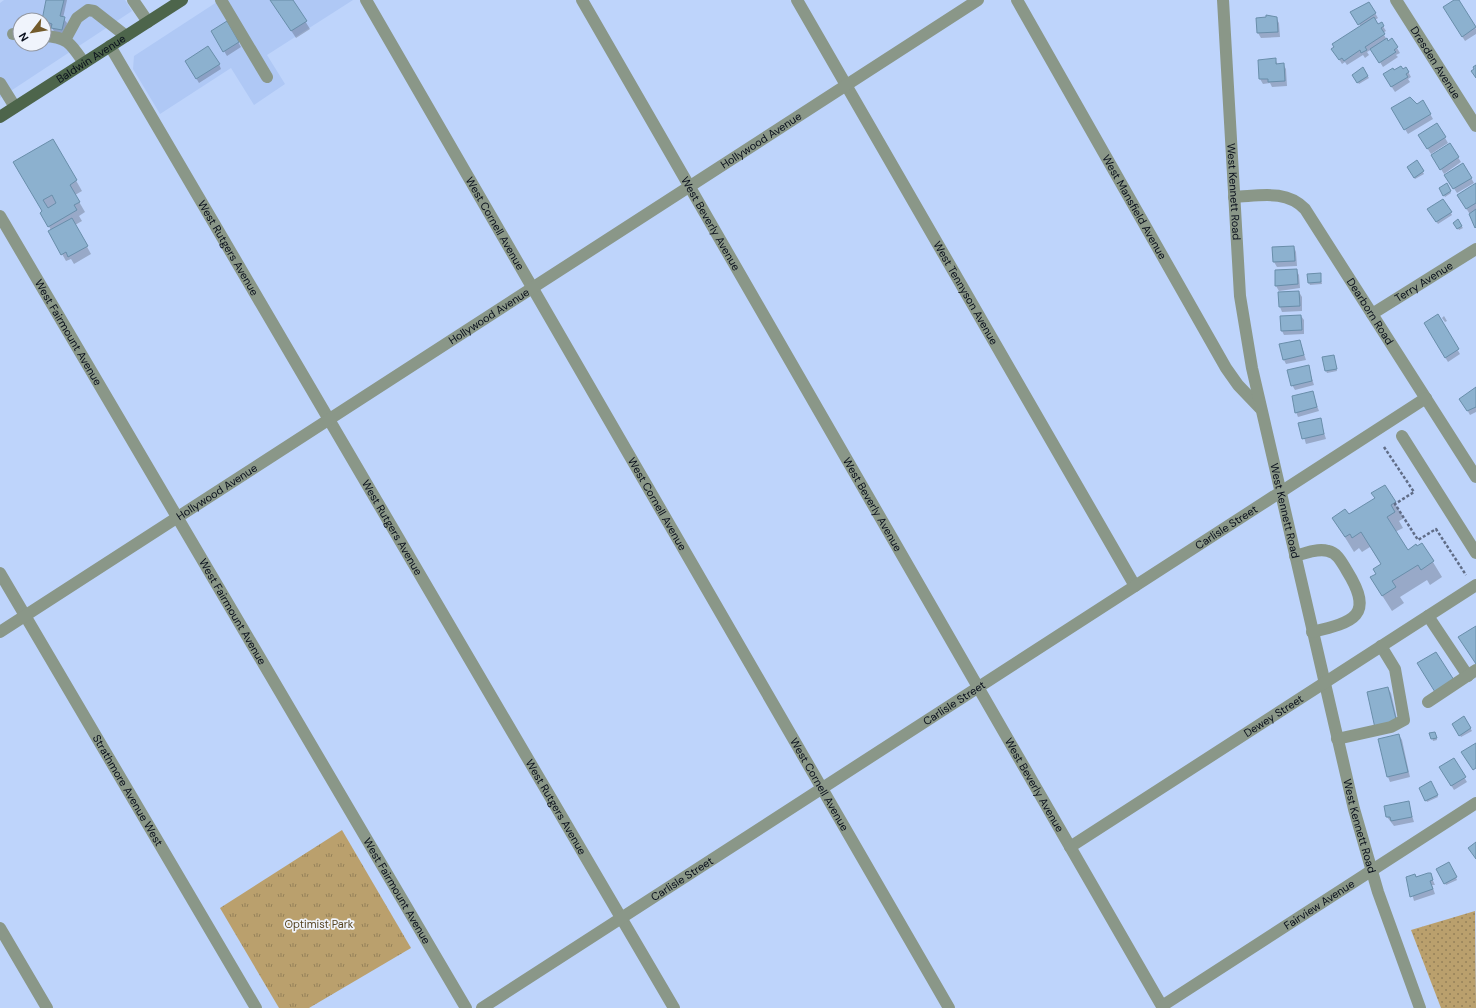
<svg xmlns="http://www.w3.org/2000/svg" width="1476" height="1008" viewBox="0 0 1476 1008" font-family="'DM Sans',sans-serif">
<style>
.built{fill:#afc8f5;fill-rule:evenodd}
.grass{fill:url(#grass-dots)}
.park{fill:url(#park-tufts)}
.shadow{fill:#0003}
.building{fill:#8cb1cf;stroke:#698eaa;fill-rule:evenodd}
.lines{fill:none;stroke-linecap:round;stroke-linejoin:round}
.path{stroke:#606d87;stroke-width:2.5;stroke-dasharray:3 2;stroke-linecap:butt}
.minor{stroke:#8a9788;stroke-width:12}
.major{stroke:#4d654b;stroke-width:12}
.labels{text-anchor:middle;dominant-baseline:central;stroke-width:3.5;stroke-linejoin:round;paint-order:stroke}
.street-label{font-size:11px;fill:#080e1b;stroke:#f0f4fc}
.park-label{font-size:11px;fill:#564422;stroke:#f0f4fc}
</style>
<defs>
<pattern id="grass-dots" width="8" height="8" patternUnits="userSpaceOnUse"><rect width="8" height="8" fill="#baa06d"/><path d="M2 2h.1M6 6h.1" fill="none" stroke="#958159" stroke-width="1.8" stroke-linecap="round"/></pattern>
<pattern id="park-tufts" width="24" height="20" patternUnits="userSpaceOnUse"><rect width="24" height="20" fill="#baa06d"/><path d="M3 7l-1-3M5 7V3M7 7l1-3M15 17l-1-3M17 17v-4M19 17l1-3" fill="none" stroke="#958159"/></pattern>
</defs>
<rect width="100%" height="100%" fill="#bed4fb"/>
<!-- built -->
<path class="built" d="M4,0H125L132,11L0,98V3ZM20,20H44V44H20Z
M220,0H353L267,55L285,84L254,105L231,68L160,114L133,69L134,56Z"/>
<!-- grass -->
<path class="grass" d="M1475,911L1476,1008H1441L1411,930Z"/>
<!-- park -->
<path class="park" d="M342,830L411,948L309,1008H279L220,908Z"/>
<!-- shadow -->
<path class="shadow" d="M47,0H67L63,18L67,23L65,35L55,33L52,28L44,24Z
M271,0H292L310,29L296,38Z
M1456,0H1458L1476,29V34L1465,41L1444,7Z
M1369,3L1378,18L1375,20L1378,25L1381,23L1386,31L1383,33L1388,42L1392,40L1400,53L1396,55L1398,57L1383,67L1372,49L1367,52L1369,55L1365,58L1363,55L1347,65L1345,62L1342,64L1333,49L1361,27L1352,12Z
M1271,16L1276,18L1279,23L1280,37L1261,38L1258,33L1257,19Z
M226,22L241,47L227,56L212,31Z
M1275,59L1278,65L1283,64L1286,69L1287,86L1272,87L1270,83L1263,84L1260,79Z
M219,64L221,69L199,83L189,66Z
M1406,68L1411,77L1408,79L1410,82L1395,92L1384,75Z
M1363,69L1369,78L1359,84L1353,75Z
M1423,102L1433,119L1408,134L1392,108L1417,106Z
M1437,124L1448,143L1431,154L1422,140Z
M53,140L82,191L75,195L85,212L79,216L82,221L75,225L91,254L74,264L71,259L66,261L49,231L51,230L41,213L43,211L15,162Z
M1450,145L1461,162L1444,174L1433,156Z
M1417,162L1424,174L1415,179L1408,167Z
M1463,164L1474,183L1457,193L1445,175Z
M1446,185L1451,193L1445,197L1440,189Z
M1476,185V228L1472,222L1474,221L1458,195Z
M1443,200L1452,215L1438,224L1428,209Z
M1458,221L1463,228L1459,230L1455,223Z
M1294,247L1296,252L1297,266L1277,267L1274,262L1273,248Z
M1296,270L1299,275L1300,288L1279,291L1276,286V271Z
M1320,274L1322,284L1310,285L1309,283Z
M1299,292L1302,297V311L1282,312L1280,307Z
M1301,316L1304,320V334L1284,335L1282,331Z
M1437,316L1460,354L1448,362L1435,341Z
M1444,316L1447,321L1445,322L1442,318Z
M1300,341L1306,360L1286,364L1284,360Z
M1334,358L1337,371L1327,373L1326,371Z
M1308,366L1314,385L1295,390L1292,385Z
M1476,389V412L1470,415L1461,399Z
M1312,392L1319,411L1298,417L1296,412Z
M1320,419L1326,439L1306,444L1300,424Z
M1384,486L1404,518L1399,521L1403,528L1395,532L1407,551L1422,544L1442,577L1430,585L1427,580L1400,597L1404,603L1392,611L1371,578L1377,574L1382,565L1370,547L1362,552L1359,548L1354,552L1333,518L1349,516L1376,498Z
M1388,688L1391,693L1399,728L1379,733Z
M1464,718L1472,731L1461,737L1453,724Z
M1435,733L1437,740L1433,741L1431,734Z
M1399,735L1402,740L1410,777L1390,782L1388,777Z
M1453,759L1467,782L1454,790L1440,767Z
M1431,783L1438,797L1427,802L1420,788Z
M1408,802L1414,822L1394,826L1387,817L1385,807Z
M1449,863L1457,880L1446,885L1438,869Z
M1430,874L1435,885H1432L1435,894L1414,901L1408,878Z"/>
<!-- building -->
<path class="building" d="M46,0H64L60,16L65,17L62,30L51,28L52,24L42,20Z
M270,0H293L307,21L291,31Z
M1454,0H1459L1476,27L1462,37L1443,7Z
M1369,2L1376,13L1358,25L1350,12Z
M1266,15L1277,17L1278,32L1257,33L1256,18L1266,17Z
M1374,17L1378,24L1382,22L1384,26L1381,28L1385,34L1365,47L1367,50L1361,53L1360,50L1344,61L1342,58L1339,60L1331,49L1334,47L1332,44Z
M227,21L239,42L223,52L211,31Z
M1387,38L1388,41L1392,38L1398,47L1394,50L1396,52L1379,63L1370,49Z
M208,46L220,64L196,79L185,61Z
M1276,58V64L1284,63L1285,81L1268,82V79H1259L1258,60Z
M1476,65V78L1471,71L1474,69L1473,67Z
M1401,66L1403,69L1406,67L1409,72L1406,74L1408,77L1391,87L1383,74L1393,68L1394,70Z
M1363,67L1368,76L1357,83L1352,75Z
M1410,97L1417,104L1423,100L1431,114L1404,130L1391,108Z
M1437,123L1446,137L1427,149L1418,135Z
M53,139L77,180L70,185L80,202L74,205L77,210L48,227L40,213L42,211L13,162ZM52,195L56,203L48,208L43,200Z
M1450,143L1459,157L1440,170L1431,155Z
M1417,160L1424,171L1414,178L1407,167Z
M1463,163L1472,178L1453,189L1444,175Z
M1447,183L1451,191L1443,196L1439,188Z
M1476,183V203L1466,209L1457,195Z
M1443,199L1452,212L1436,222L1427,209Z
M1476,209V227L1475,228L1469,214Z
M72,218L88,246L68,257L66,252L61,255L48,231Z
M1458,219L1462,226L1457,229L1453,223Z
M1294,246L1295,261L1273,262L1272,247Z
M1297,269L1298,284L1275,286V270Z
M1321,273V282L1308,283L1307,274Z
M1299,291L1300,306L1279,307L1278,292Z
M1438,314L1459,349L1445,358L1424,323Z
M1301,315L1302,330L1281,331L1280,316Z
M1300,340L1304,355L1283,360L1279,344Z
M1334,355L1337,369L1325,371L1322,357Z
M1309,365L1312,381L1291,386L1287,370Z
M1476,387V407L1467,411L1459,399Z
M1313,391L1317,407L1295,413L1292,396Z
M1321,418L1324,434L1302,439L1298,423Z
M1385,485L1396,502L1391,505L1395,512L1387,517L1408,550L1416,544L1417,546L1422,543L1434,561L1421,570L1418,565L1392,581L1396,587L1382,596L1370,577L1376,574L1373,569L1381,564L1361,532L1352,538L1350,534L1345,537L1332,518L1345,509L1349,514L1375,498L1371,493Z
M1476,626V664L1458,637Z
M1436,652L1454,680L1435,692L1417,663Z
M1388,687L1397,723L1375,728L1367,692Z
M1464,716L1471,728L1459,736L1452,724Z
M1435,732L1437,738L1431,739L1429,733Z
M1399,734L1408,772L1387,777L1378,739Z
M1476,743V768L1473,770L1461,752Z
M1454,758L1466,777L1451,786L1439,767Z
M1431,781L1438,795L1425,801L1419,788Z
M1409,801L1412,817L1391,821L1390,817H1386L1384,806Z
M1476,842V859L1468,848Z
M1449,862L1457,877L1444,884L1436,869Z
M1428,873H1431L1433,880L1430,881L1433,889L1410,897L1406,877L1415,874L1416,877Z"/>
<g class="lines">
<!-- path -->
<path class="path" d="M1384,447L1414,492L1395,504L1418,540L1436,529L1466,575"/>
<!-- minor -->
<g class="minor">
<path d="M133,0L148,22"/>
<path d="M221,0L267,77"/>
<path id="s1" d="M366,0L949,1008"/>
<path id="s2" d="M582,0L1163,1008"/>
<path id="s3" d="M797,0L1135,586"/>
<path id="s4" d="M1017,0L1226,368L1238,385L1260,408"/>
<path id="s5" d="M1223,0L1240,296L1252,368L1354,809L1378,892L1420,1008"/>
<path id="s6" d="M1396,0L1476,126"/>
<path d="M13,34H20"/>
<path d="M44,36C68,37 71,44 84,63"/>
<path d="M65,40L77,18L88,10L94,11L126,36"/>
<path id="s7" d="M110,46L674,1008"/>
<path d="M0,83L15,107"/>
<path id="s8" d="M1234,197C1259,196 1286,189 1305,209L1476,477"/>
<path id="s9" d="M0,216L466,1008"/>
<path id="s10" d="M1372,314L1476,249"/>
<path d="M1402,436L1476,553"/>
<path d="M1295,556C1305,553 1318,548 1328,551C1338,553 1342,563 1347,571C1375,616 1354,622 1312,632"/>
<path id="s11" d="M0,573L256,1008"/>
<path d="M1428,616L1468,676"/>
<path id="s12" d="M0,632L978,0"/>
<path d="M1428,702L1476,670"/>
<path d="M1337,739L1391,727L1404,720L1395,669L1381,646"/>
<path id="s13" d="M1070,847L1476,585"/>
<path d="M0,928L47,1008"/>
<path id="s14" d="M1162,1006L1476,803"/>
<path id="s15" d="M482,1008L1426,398"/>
</g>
<!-- major -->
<path class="major" id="s16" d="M0,117L182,0"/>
</g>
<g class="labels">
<!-- street labels -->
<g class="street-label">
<text stroke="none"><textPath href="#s16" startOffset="108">Baldwin Avenue</textPath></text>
<text stroke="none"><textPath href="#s6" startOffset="74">Dresden Avenue</textPath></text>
<text stroke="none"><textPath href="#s12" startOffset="906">Hollywood Avenue</textPath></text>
<text stroke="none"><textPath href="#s5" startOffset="192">West Kennett Road</textPath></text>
<text stroke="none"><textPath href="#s4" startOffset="238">West Mansfield Avenue</textPath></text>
<text stroke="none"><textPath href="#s1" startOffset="258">West Cornell Avenue</textPath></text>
<text stroke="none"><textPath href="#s2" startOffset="258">West Beverly Avenue</textPath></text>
<text stroke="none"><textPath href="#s7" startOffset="234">West Rutgers Avenue</textPath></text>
<text stroke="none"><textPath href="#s10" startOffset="61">Terry Avenue</textPath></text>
<text stroke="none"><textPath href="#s3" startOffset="338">West Tennyson Avenue</textPath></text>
<text stroke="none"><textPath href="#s8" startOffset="196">Dearborn Road</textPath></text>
<text stroke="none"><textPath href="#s12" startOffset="582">Hollywood Avenue</textPath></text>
<text stroke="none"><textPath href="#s9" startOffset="135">West Fairmount Avenue</textPath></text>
<text stroke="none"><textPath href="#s12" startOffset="258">Hollywood Avenue</textPath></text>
<text stroke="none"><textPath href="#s1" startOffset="582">West Cornell Avenue</textPath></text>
<text stroke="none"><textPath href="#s2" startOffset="582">West Beverly Avenue</textPath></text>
<text stroke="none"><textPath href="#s5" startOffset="516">West Kennett Road</textPath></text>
<text stroke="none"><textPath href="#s7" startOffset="558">West Rutgers Avenue</textPath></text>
<text stroke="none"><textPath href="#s15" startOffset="886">Carlisle Street</textPath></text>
<text stroke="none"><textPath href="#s9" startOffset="459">West Fairmount Avenue</textPath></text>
<text stroke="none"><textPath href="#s15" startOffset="562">Carlisle Street</textPath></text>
<text stroke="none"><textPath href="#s13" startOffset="242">Dewey Street</textPath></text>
<text stroke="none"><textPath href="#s1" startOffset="906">West Cornell Avenue</textPath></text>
<text stroke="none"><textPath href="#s2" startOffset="906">West Beverly Avenue</textPath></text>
<text stroke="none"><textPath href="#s11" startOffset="252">Strathmore Avenue West</textPath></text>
<text stroke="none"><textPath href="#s7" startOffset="882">West Rutgers Avenue</textPath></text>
<text stroke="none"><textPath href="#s5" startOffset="840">West Kennett Road</textPath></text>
<text stroke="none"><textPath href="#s15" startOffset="238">Carlisle Street</textPath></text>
<text stroke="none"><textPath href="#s9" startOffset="783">West Fairmount Avenue</textPath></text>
<text stroke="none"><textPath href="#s14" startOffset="187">Fairview Avenue</textPath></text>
</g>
<!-- park labels -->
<g class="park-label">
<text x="319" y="924">Optimist Park</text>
</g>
</g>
<!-- north arrow -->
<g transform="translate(32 32) rotate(239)"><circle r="19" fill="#f0f4fc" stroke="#9398a2"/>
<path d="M0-3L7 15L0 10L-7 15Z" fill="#735b2c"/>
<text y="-6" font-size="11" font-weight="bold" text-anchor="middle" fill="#080e1b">N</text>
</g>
</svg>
